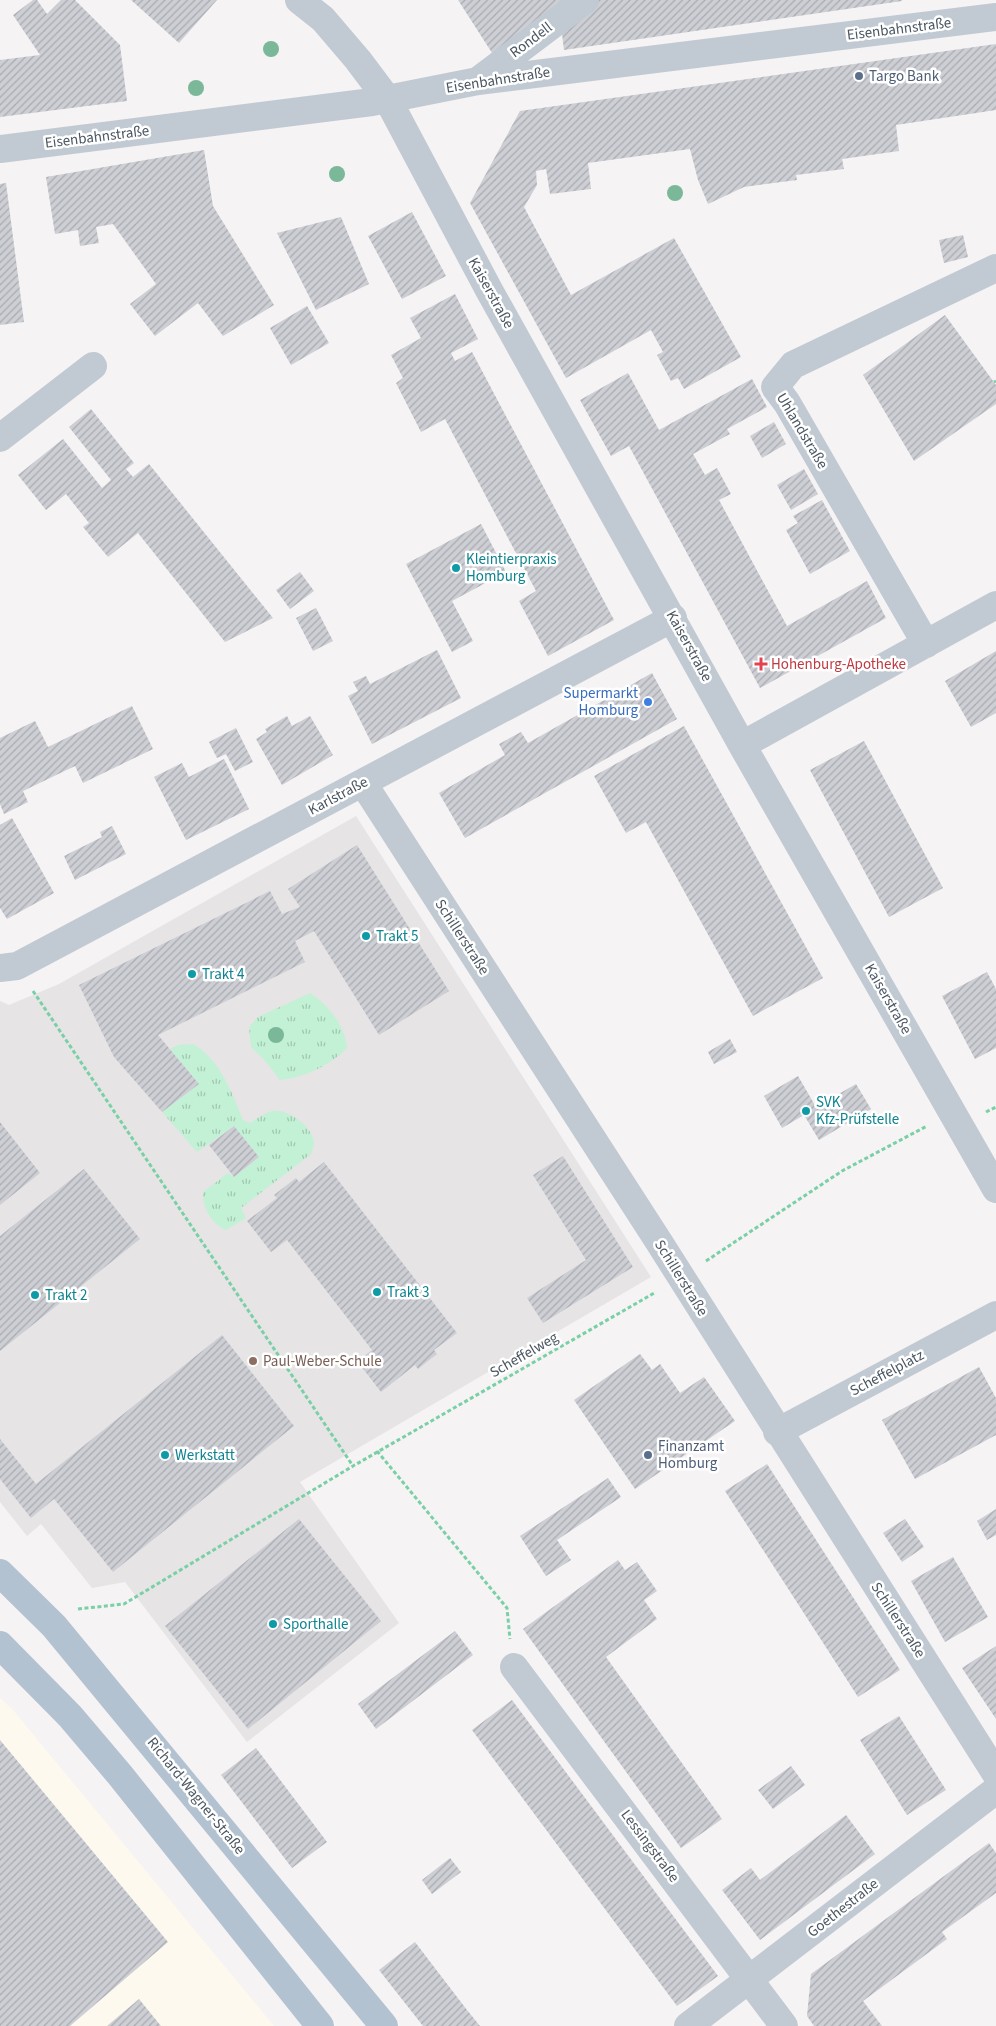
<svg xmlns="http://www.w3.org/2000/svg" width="996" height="2026" viewBox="0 0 996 2026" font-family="'Source Sans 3',sans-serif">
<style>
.commercial{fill:#fdf9ef}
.education{fill:#e6e4e5}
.grass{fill:url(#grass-tufts)}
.building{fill:url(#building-hatch)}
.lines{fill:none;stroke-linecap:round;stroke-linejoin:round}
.path{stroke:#7ad0a6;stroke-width:3;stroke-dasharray:4 2.5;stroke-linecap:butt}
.minor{stroke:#c1cad2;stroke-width:28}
.major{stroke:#b3c2d1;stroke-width:28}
.tree{fill:#7bb799}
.service-dot{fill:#5c6f8a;stroke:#fff;stroke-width:2}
.culture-dot{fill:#0f9aa8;stroke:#fff;stroke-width:2}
.health-dot{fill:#e0444e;stroke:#fff;stroke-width:2}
.shop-dot{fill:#3f7fe0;stroke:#fff;stroke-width:2}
.education-dot{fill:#8d6e63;stroke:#fff;stroke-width:2}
.labels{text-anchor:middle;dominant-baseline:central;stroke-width:5;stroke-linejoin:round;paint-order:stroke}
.street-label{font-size:15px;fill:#4a5661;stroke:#fff}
.service-label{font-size:15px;fill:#4e5e75;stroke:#fff;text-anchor:start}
.culture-label{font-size:15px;fill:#0d838f;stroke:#fff;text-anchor:start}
.health-label{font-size:15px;fill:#be3a42;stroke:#fff;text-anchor:start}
.shop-label{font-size:15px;fill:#366cbe;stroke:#fff;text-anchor:end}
.education-label{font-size:15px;fill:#785e54;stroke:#fff;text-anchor:start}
</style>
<defs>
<pattern id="grass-tufts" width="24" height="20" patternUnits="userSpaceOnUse" patternTransform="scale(1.25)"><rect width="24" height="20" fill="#c3f1d5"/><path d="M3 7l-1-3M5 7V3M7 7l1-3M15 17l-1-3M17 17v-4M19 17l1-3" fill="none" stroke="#a0c6b0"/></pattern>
<pattern id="building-hatch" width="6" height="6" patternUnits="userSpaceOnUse" patternTransform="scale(1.25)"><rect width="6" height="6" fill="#cdcfd5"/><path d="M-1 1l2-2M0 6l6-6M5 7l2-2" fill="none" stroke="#a8abb0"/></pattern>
</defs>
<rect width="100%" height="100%" fill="#f5f3f3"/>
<!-- commercial -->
<path class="commercial" d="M0,1698L13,1710L274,2026H0Z"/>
<!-- education -->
<path class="education" d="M356,816L651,1277L300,1482L399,1623L247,1742L125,1582L92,1588L41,1524L27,1536L0,1502V1001L9,1005L59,984Z"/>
<!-- grass -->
<path class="grass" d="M310,993C329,1005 345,1026 347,1048C331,1065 303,1078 280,1080L266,1062L251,1047L249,1027L258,1017Z
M193,1044C219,1058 233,1094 243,1120L250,1123C257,1119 266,1111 274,1111C289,1109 313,1127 314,1143C314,1146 312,1151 311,1154L241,1208L246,1218L226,1230C212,1225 202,1207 203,1192L228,1173L234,1177L259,1157L234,1126L197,1152L162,1112L199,1084L170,1049L179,1045Z"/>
<!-- building -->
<path class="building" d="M33,0H37L47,14L61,0H75L120,45L127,101L0,117V60L40,55L13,15Z
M131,0H217L179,43Z
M458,0H564L494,56Z
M599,0H902V1L564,50L561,26Z
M996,44V110L896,125L899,151L842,159L844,169L796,175L797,180L744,187L708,204L698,180L690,149L588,163L591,189L550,194L546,169L536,171L537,185L524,207L571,295L674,238L741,357L684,389L678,378L671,381L657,355L663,352L651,330L566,378L470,203L520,111Z
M204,150L213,206L274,305L223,336L198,303L155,336L130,304L156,284L113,224L96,227L99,243L80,246L78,230L55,234L46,177Z
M6,183L24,322L0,325V184Z
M412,212L446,276L402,299L368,236Z
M341,217L369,284L316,310L277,233Z
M963,235L968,257L944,263L939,240Z
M455,294L478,339L451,353L455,361L472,352L614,620L548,656L519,601L536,591L445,419L421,432L396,383L403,378L391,355L421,338L410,318Z
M307,306L329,343L291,365L270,328Z
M945,315L996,385V404L914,461L863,375Z
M628,373L659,430L752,379L767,407L727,429L730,434L693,454L705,475L717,468L731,494L719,500L787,626L867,581L886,618L760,688L629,446L611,456L580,400Z
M91,409L134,463L126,469L133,477L149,464L273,618L225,642L138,533L108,557L83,527L89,523L66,494L46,510L18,475L63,439L102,488L111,480L69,427Z
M774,422L786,444L762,458L750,436Z
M804,469L818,494L791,510L777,485Z
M822,500L850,551L810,574L786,530L798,523L793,516Z
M481,524L506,572L452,601L473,641L452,652L406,564Z
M300,572L314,591L290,609L276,590Z
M316,608L333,641L313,651L296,618Z
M437,650L461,698L372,744L348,696L358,691L353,682L366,676L370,684Z
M996,651V713L971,727L945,681Z
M652,673L677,719L465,838L439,793L505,755L499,744L521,732L528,743Z
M132,706L153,749L83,783L75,766L23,791L28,802L4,814L0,804V738L35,721L48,747Z
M287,716L292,726L310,716L333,755L282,785L256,739L267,732L265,729Z
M684,726L823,978L753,1016L646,822L626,833L594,776Z
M236,728L253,762L235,771L226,754L217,758L209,742Z
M864,741L943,888L889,917L810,770Z
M224,759L249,809L186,840L154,777L182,763L189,777Z
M12,818L54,893L7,919L0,908V825Z
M112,826L126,854L75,880L64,856L102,837L100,832Z
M357,845L449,991L379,1035L314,931L295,941L305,962L158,1035L199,1084L162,1112L114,1057L79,985L270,891L282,914L300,907L288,889Z
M987,972L996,989V1048L975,1059L942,996Z
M730,1039L737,1052L714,1064L708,1052Z
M798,1076L816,1107L856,1084L871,1109L819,1140L804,1115L782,1128L764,1096Z
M0,1122L40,1173L0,1205Z
M234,1126L259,1157L234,1177L209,1145Z
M563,1156L633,1267L543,1323L527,1298L586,1260L533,1175Z
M324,1162L457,1333L434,1350L437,1354L418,1369L415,1365L381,1392L357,1361L372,1350L287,1240L271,1252L247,1221L277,1198L274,1195L296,1178L299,1182Z
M84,1169L140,1239L0,1351V1236Z
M222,1335L294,1426L113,1572L54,1499L31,1518L0,1479V1439L36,1484Z
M640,1354L652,1370L660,1364L680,1393L704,1377L735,1421L635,1489L574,1400Z
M979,1367L996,1398V1435L915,1479L882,1420Z
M767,1464L900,1670L858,1697L725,1491Z
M608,1478L621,1497L557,1540L571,1560L546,1576L520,1536Z
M996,1509V1535L987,1540L977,1521Z
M299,1519L381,1621L248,1729L165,1626Z
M905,1519L924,1547L902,1562L883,1533Z
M953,1557L988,1617L945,1642L911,1581Z
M618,1560L625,1570L637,1562L657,1591L644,1600L657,1619L606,1657L722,1819L681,1848L523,1629Z
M455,1631L473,1655L376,1729L358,1704Z
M996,1646V1719L962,1668Z
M512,1700L718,1976L677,2006L472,1730Z
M899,1716L946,1790L907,1815L860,1740Z
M0,1740L168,1942L70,2026H0Z
M256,1748L327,1842L292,1868L221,1775Z
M791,1766L805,1785L773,1809L758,1790Z
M846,1815L875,1854L760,1940L722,1890L751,1868L760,1880Z
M989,1843L996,1853V1893L942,1932L947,1939L863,2001L882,2026H814L807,2016L811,1974Z
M450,1858L461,1872L432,1894L422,1880Z
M415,1942L467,2010L480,2026H423L379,1970Z
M139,1999L161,2026H107Z"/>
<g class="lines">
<!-- path -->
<path class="path" d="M994,382L996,381
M33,991L353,1466
M986,1112L996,1107
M706,1261L842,1171L927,1126
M377,1451L507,1608L510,1639
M78,1609L124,1604L353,1466L656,1292"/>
<!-- minor -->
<path class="minor" d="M299,0L323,19L358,60L388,100L489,290L742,745L996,1189
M479,80L585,0
M0,149L372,102L478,81L996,17
M0,438L93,366
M926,644L787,403L775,387L793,365L996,268
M742,745L996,605
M363,783L659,1242L996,1774
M0,968L17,966L673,618
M777,1432L996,1315
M514,1667L784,2026
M688,2026L996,1790"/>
<!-- major -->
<path class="major" d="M0,1573L54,1626L384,2026
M0,1645L70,1716L120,1775L320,2026"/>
</g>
<!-- trees -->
<g class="tree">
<circle cx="271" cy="49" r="8"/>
<circle cx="196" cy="88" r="8"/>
<circle cx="337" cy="174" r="8"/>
<circle cx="675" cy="193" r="8"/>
<circle cx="276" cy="1035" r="8"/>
</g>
<!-- markers -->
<g class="service-dot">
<circle cx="859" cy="76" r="5"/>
<circle cx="648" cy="1455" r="5"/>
</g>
<g class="culture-dot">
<circle cx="456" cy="568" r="5"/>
<circle cx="366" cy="936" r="5"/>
<circle cx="192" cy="974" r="5"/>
<circle cx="806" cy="1111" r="5"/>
<circle cx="377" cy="1292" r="5"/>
<circle cx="35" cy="1295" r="5"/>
<circle cx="165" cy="1455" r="5"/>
<circle cx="273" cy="1624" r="5"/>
</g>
<path class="health-dot" d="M758.5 656.5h5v5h5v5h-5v5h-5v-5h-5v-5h5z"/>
<circle class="shop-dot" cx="648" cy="702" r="5"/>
<circle class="education-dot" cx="253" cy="1361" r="5"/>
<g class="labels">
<!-- street labels -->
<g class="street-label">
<text transform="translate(899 29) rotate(-7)">Eisenbahnstraße</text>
<text transform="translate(531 40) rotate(-37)">Rondell</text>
<text transform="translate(498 80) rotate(-9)">Eisenbahnstraße</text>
<text transform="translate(97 137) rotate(-7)">Eisenbahnstraße</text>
<text transform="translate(491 293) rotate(61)">Kaiserstraße</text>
<text transform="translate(802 431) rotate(59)">Uhlandstraße</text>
<text transform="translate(689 646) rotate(61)">Kaiserstraße</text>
<text transform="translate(338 796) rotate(-28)">Karlstraße</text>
<text transform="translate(462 937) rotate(57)">Schillerstraße</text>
<text transform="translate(888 999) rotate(60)">Kaiserstraße</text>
<text transform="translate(681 1278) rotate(58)">Schillerstraße</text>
<text transform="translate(524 1355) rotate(-30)">Scheffelweg</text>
<text transform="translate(887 1373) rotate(-28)">Scheffelplatz</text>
<text transform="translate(898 1620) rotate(57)">Schillerstraße</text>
<text transform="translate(196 1796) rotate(51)">Richard-Wagner-Straße</text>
<text transform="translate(650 1846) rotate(53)">Lessingstraße</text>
<text transform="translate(843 1908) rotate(-38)">Goethestraße</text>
</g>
<!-- service labels -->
<g class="service-label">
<text x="869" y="76">Targo Bank</text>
<text x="658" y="1446">Finanzamt<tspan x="658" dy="17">Homburg</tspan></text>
</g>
<!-- culture labels -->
<g class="culture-label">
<text x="466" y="559">Kleintierpraxis<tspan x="466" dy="17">Homburg</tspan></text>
<text x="376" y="936">Trakt 5</text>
<text x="202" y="974">Trakt 4</text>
<text x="816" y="1102">SVK<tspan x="816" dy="17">Kfz-Prüfstelle</tspan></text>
<text x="387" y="1292">Trakt 3</text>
<text x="45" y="1295">Trakt 2</text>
<text x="175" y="1455">Werkstatt</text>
<text x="283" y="1624">Sporthalle</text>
</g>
<!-- health labels -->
<g class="health-label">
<text x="771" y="664">Hohenburg-Apotheke</text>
</g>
<!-- shop labels -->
<g class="shop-label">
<text x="638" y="693">Supermarkt<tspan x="638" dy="17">Homburg</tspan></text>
</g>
<!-- education labels -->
<g class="education-label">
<text x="263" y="1361">Paul-Weber-Schule</text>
</g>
</g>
</svg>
